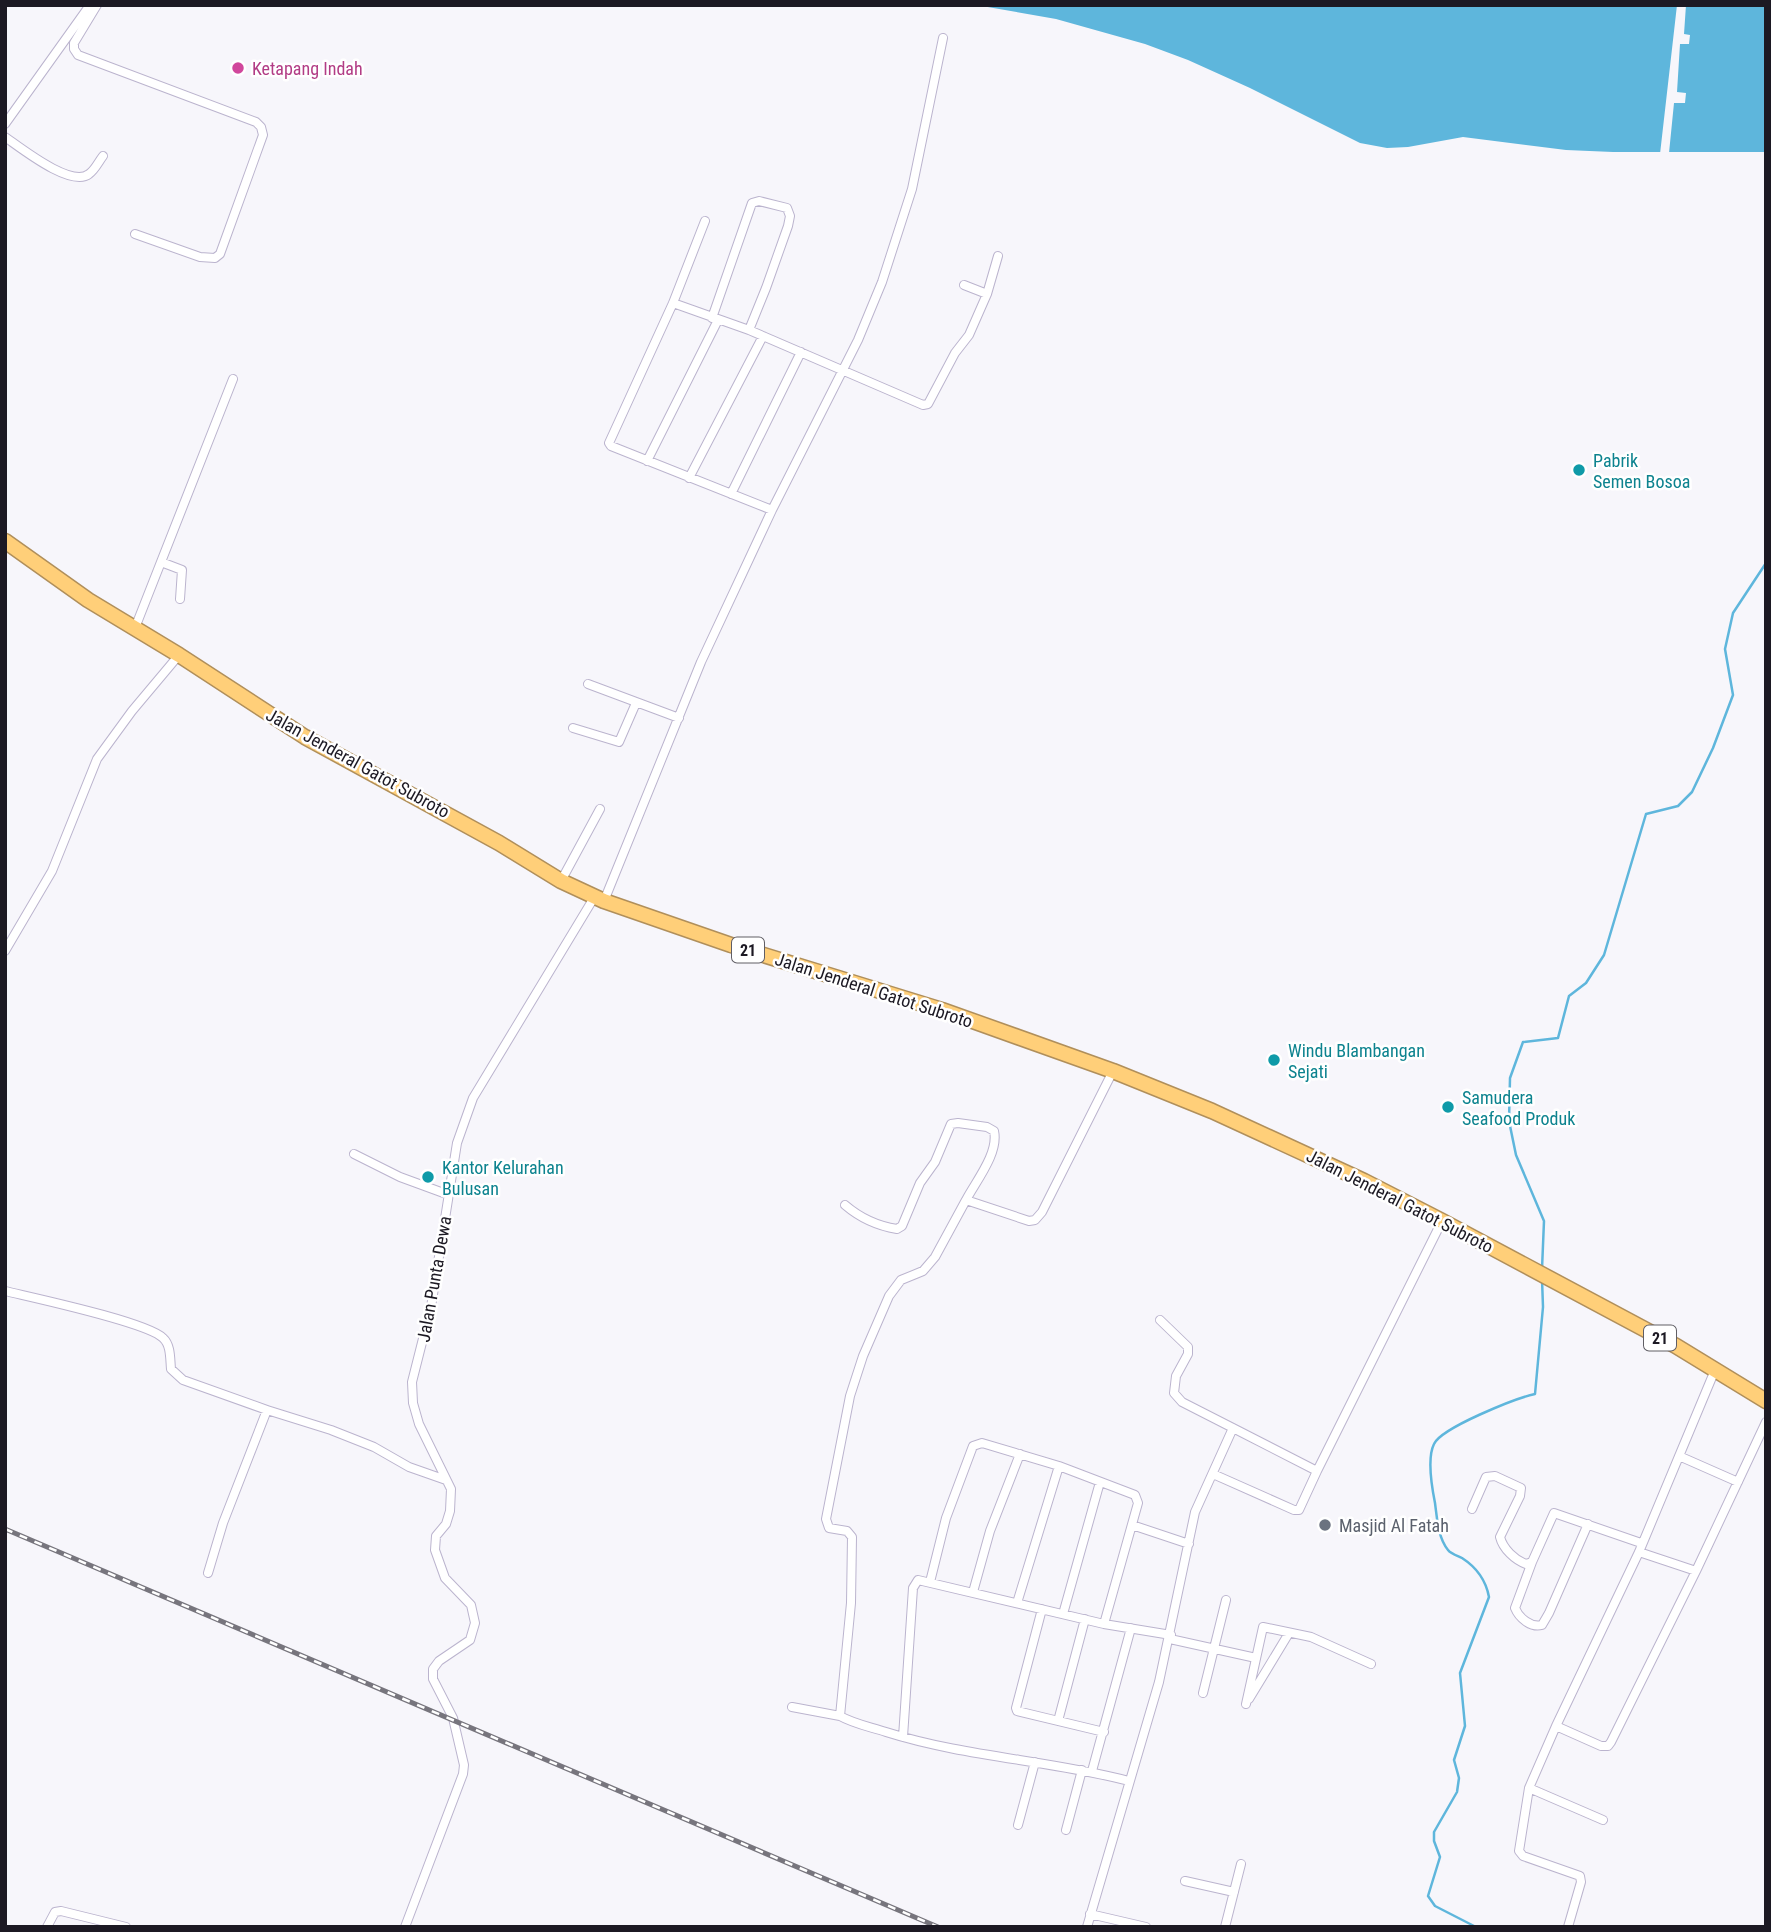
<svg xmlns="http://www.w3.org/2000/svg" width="1771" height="1932" viewBox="0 0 1771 1932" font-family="'Roboto Condensed',sans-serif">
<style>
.water{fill:#5eb6dc}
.pier{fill:#f7f6fb}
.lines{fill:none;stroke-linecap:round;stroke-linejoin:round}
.stream{stroke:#5eb6dc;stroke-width:2.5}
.street-casing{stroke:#bbb4ce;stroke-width:10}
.highway-casing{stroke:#b08f5b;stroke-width:17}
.street{stroke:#fff;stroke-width:8}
.highway{stroke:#ffcf79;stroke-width:14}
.rail-casing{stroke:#77757d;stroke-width:5}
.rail{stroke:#fff;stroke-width:2.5;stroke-dasharray:8;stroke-linecap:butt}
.hotel-dot{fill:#d1479c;stroke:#fff;stroke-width:2.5}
.culture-dot{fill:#0f9aa8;stroke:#fff;stroke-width:2.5}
.worship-dot{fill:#6b7280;stroke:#fff;stroke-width:2.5}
.labels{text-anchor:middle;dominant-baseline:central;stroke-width:5;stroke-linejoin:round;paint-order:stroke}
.shield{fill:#fff;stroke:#605e65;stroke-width:2}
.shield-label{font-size:16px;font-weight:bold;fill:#1c1923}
.hotel-label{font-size:18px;fill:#b23c85;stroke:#fff;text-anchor:start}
.culture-label{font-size:18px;fill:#0d838f;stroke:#fff;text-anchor:start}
.street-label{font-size:18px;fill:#1c1923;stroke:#fff}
.worship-label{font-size:18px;fill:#5b616d;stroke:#fff;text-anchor:start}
</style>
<rect width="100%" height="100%" fill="#f7f6fb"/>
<!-- water -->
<path class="water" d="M976,5H1766V152H1613L1566,150L1463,137L1408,147L1387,148L1360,143L1250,88L1188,60L1145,44L1056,19Z"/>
<!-- pier -->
<path class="pier" d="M1677,5H1686L1684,34L1690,35L1689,44H1680L1677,92L1686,93L1685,103H1674L1669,153L1660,154Z"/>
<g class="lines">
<!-- stream -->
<path class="stream" d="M1542,1269L1544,1221L1516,1155L1509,1121L1510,1078L1523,1042L1558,1038L1569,996L1586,983L1604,955L1646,814L1678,806L1692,792L1713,748L1733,695L1725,649L1733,613L1766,563
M1476,1927L1435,1906L1428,1896L1440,1857L1434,1841V1832L1457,1792L1459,1778L1454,1760L1465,1726L1460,1673L1489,1597C1486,1581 1476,1567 1462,1558C1458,1556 1451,1554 1448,1550C1438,1538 1437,1518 1435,1503C1432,1488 1427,1458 1434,1444C1441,1428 1516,1398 1535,1394L1543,1307L1542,1279"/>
<!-- street casing -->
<g class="street-casing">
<path id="street" d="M97,5L74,43V49L78,55L256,122L261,127L263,135L220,254L215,258L200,257L135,234
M5,124L90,5
M5,137C21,148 71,188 89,174C95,170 99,161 103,156
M705,221L673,303L609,443L611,446L772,510
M964,285L987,294
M673,303L749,330L923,405L928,404L955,353L969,335L987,294L998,256
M712,318L752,203L759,201L787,208L790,216L788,226L766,288L749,330
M647,461L718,320
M689,478L763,336
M731,494L801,352
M161,562L182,570L180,599
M135,628L233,379
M588,684L679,718
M573,728L619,742L636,703
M561,881L600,809
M604,901L701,662L772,510L858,340L882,282L912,189L943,38
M5,951L52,871L97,759L132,711L179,655
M1113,1071L1042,1212L1035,1220L1029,1221L966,1200L935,1257L923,1271L901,1280L889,1296L863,1356L850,1396L826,1519L829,1528L847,1531L852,1537L851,1603L840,1716C854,1724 871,1727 886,1732C965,1757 1049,1760 1129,1781
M354,1154L400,1177L449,1195
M845,1205C859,1217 878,1226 897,1229L902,1226L920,1183L935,1162L951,1124L958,1123L987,1127L994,1131C999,1153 976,1181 966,1200
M5,1291C34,1298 147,1322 163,1338C171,1345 170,1359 171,1369L183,1380L267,1410L331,1430L374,1447L409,1467L446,1480
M1160,1320L1188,1347V1354L1176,1376L1174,1393L1182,1402L1233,1428
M1679,1456L1738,1482
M1213,1474L1294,1510H1299L1317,1471
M1472,1509L1486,1477L1495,1476L1521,1488L1520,1496L1500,1537C1503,1549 1515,1560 1526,1564L1532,1562L1554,1513L1641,1543
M1132,1525L1189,1544
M1639,1552L1696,1571
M1532,1562L1515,1608C1519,1618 1531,1628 1542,1625L1549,1613L1588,1524
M208,1573L223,1523L267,1410
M930,1582L946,1518L973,1446L982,1443L1059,1466L1135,1495L1138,1503L1104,1624
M973,1592L990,1531L1020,1454
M1017,1603L1059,1466
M1042,1609L1016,1708L1017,1711L1104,1732
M1063,1614L1100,1482
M1170,1639L1256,1658
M1203,1693L1226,1600
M1249,1699L1289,1633
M1246,1704L1263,1627L1311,1637L1371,1664
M792,1707L840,1716
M1058,1721L1085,1619
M1556,1726L1601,1746H1608L1611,1742L1696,1571L1766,1422
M903,1737L913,1588L918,1580L1104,1624L1171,1635
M1092,1771L1131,1628
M1529,1788L1603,1820
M1018,1825L1035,1762
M1066,1830L1082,1770
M1185,1881L1234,1892
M1090,1914L1146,1927
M47,1927L55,1912L61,1911L126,1927
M405,1927L463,1774L464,1765L453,1718L433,1679V1669L439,1661L470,1640L475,1623L471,1605L445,1578L435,1550L436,1536L446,1524L450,1511L451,1489L419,1424L413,1403L412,1382L431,1307L457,1143L473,1098L595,896
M1087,1927L1159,1682L1195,1512L1233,1428L1317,1471L1442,1221
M1225,1927L1241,1864
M1568,1927L1581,1882L1580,1876L1523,1856L1519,1851L1529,1788L1556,1726L1639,1552L1715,1370"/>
</g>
<!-- highway casing -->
<g class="highway-casing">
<path id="highway" d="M5,541L88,600L179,655L305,737L499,843L561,881L604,901L731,945L942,1010L1113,1071L1212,1111L1364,1181L1442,1221L1676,1346L1766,1401"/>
</g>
<!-- street -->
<use href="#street" class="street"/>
<!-- highway -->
<use href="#highway" class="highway"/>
<!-- rail casing -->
<g class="rail-casing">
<path id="rail" d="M5,1529L938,1927"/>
</g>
<!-- rail -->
<use href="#rail" class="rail"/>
</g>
<!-- markers -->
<circle class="hotel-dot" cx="238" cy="68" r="7"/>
<g class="culture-dot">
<circle cx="1579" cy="470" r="7"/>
<circle cx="1274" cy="1060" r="7"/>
<circle cx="1448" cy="1107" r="7"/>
<circle cx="428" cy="1177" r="7"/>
</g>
<circle class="worship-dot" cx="1325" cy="1525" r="7"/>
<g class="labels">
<!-- shield labels -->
<g class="shield">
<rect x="732" y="937.5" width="32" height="25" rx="5"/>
<rect x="1644" y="1325.5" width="32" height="25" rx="5"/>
</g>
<g class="shield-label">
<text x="748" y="950">21</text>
<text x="1660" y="1338">21</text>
</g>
<!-- hotel labels -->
<g class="hotel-label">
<text x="252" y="68">Ketapang Indah</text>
</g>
<!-- culture labels -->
<g class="culture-label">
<text x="1593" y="460">Pabrik<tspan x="1593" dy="21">Semen Bosoa</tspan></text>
<text x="1288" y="1050">Windu Blambangan<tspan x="1288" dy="21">Sejati</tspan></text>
<text x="1462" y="1097">Samudera<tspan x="1462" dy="21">Seafood Produk</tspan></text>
<text x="442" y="1167">Kantor Kelurahan<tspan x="442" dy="21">Bulusan</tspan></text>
</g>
<!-- street labels -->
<g class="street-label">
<text transform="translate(358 763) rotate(29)">Jalan Jenderal Gatot Subroto</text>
<text transform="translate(874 990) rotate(18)">Jalan Jenderal Gatot Subroto</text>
<text transform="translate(1400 1201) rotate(27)">Jalan Jenderal Gatot Subroto</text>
<text transform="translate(434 1279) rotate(-80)">Jalan Punta Dewa</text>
</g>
<!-- worship labels -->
<g class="worship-label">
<text x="1339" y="1525">Masjid Al Fatah</text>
</g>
</g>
<!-- border -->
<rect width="1771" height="1932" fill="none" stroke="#1c1923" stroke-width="14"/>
</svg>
